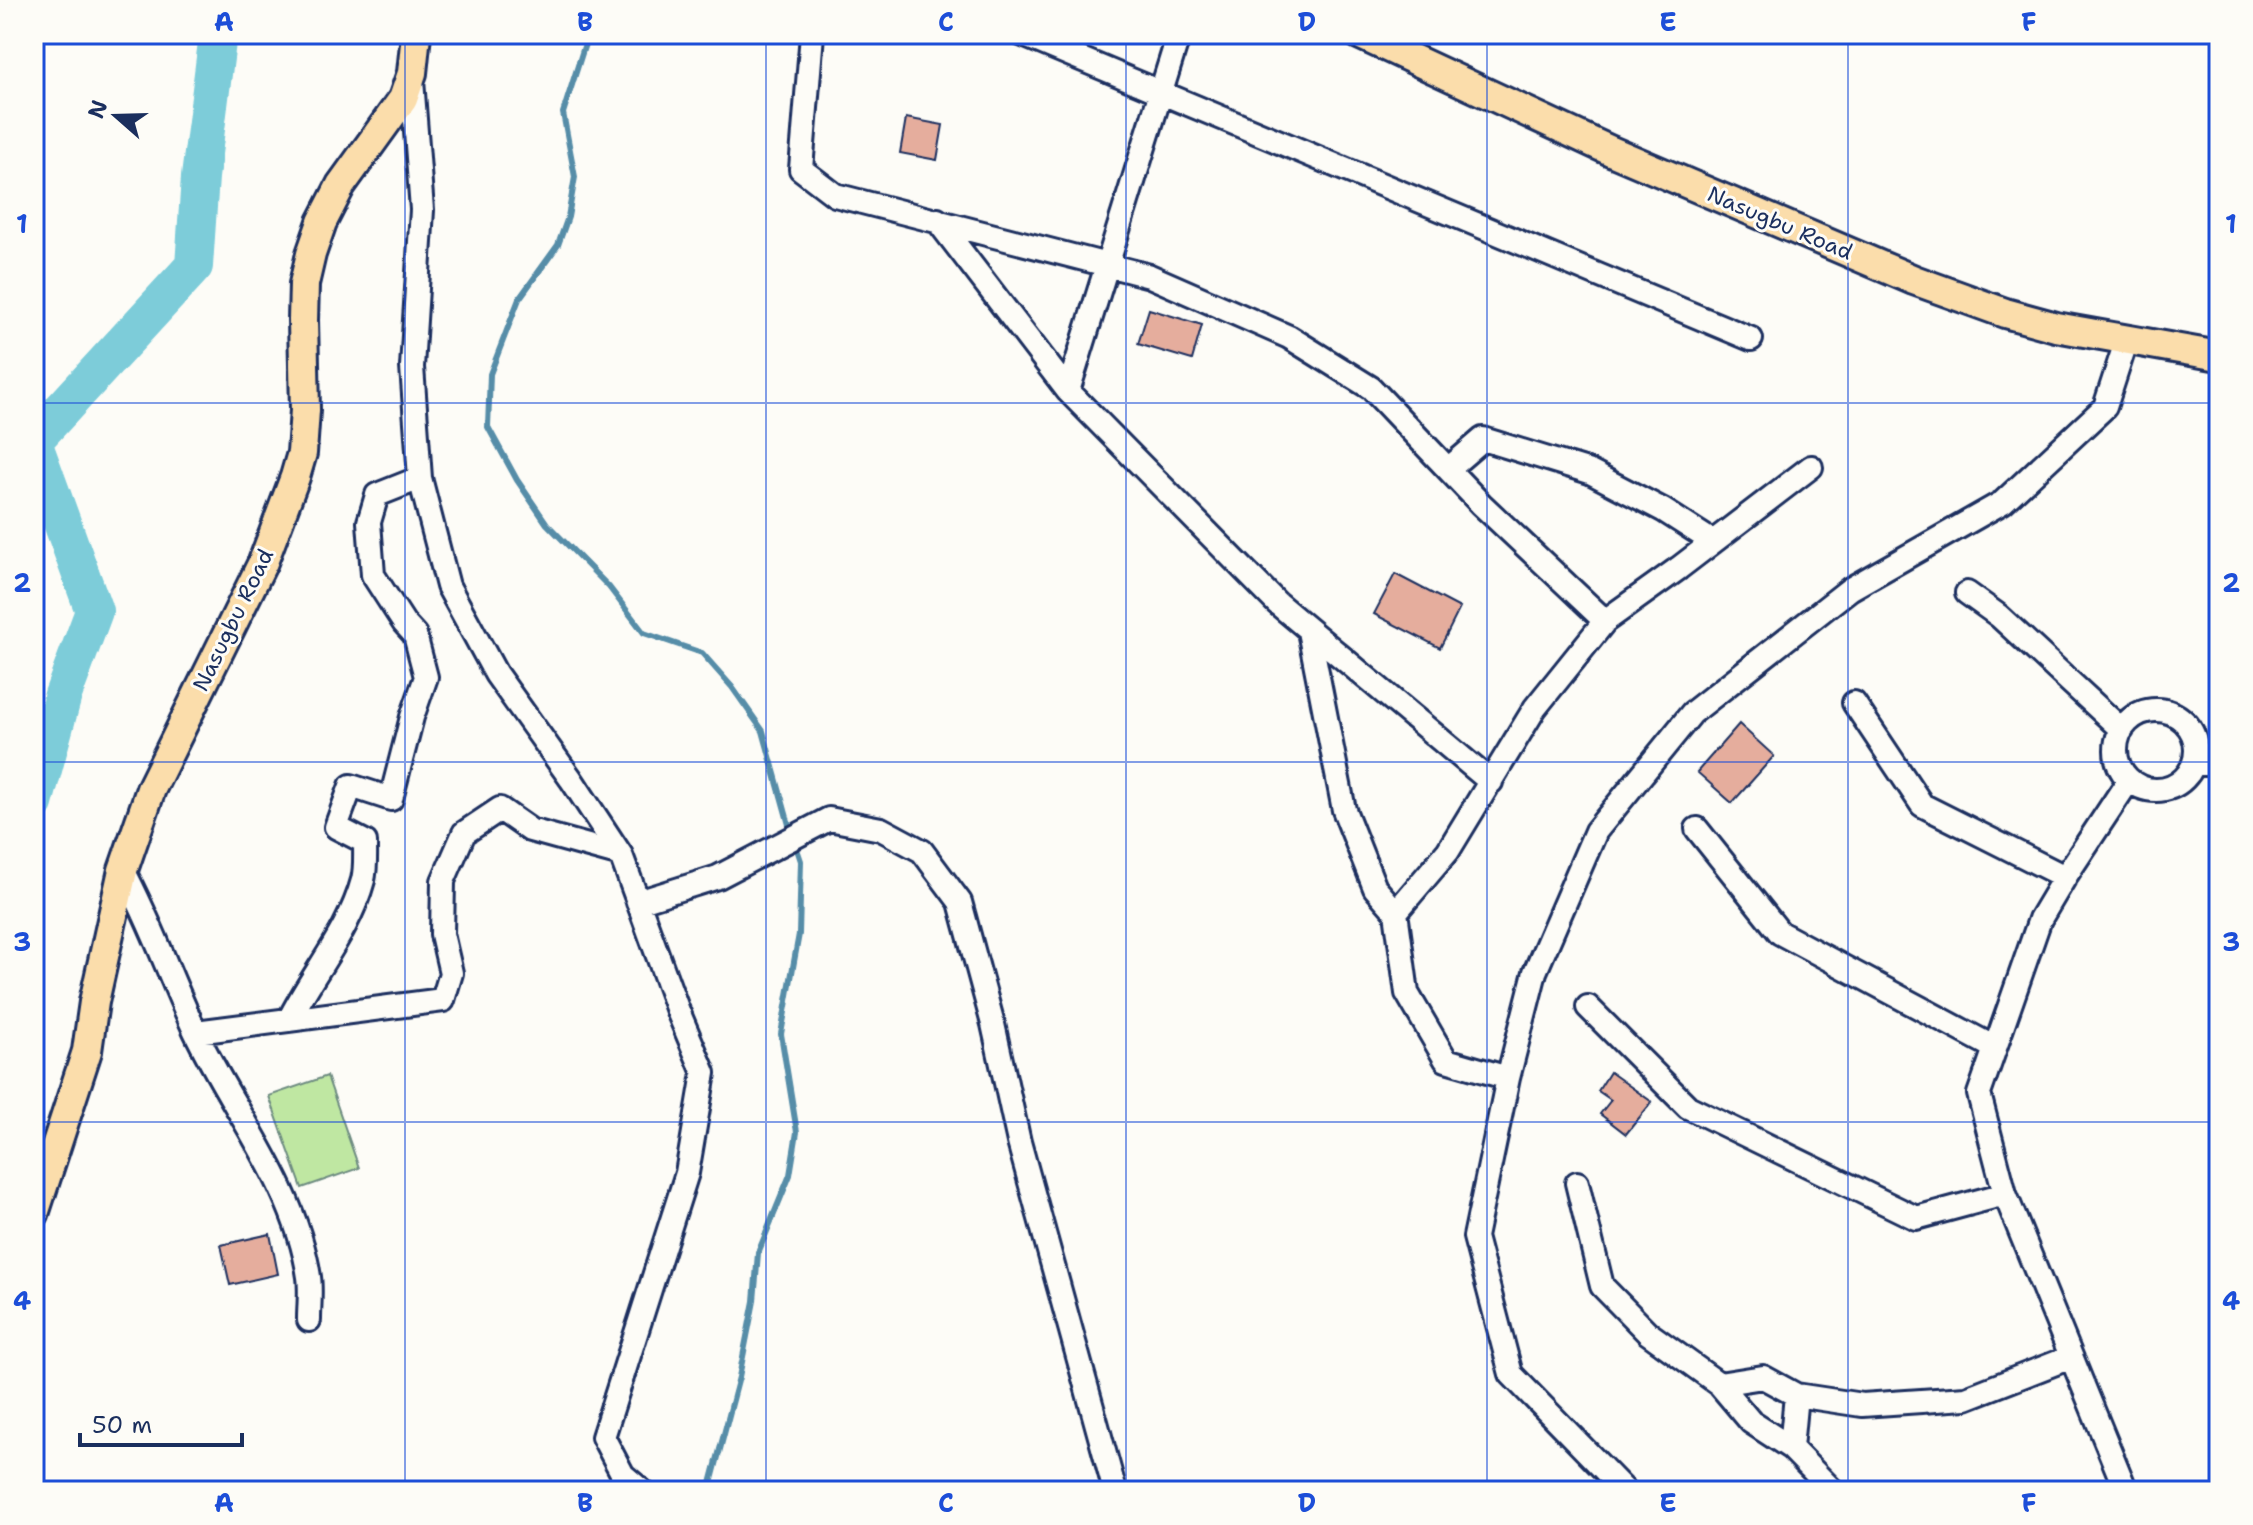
<svg xmlns="http://www.w3.org/2000/svg" width="2253" height="1525" viewBox="0 0 2253 1525" font-family="'Shantell Sans',sans-serif">
<style>
.green{fill:#bfe7a2;stroke:#6d8b80;stroke-width:2}
.lines{fill:none;stroke-linecap:round;stroke-linejoin:round}
.stream{stroke:#568da8;stroke-width:6}
.river{stroke:#7dccd9;stroke-width:38}
.building{fill:#e5ad9d;stroke:#1b2f5e;stroke-width:2}
.minor-casing{stroke:#1b2f5e;stroke-width:28}
.major-casing{stroke:#1b2f5e;stroke-width:34}
.minor{stroke:#fdfcf7;stroke-width:22}
.major{stroke:#fbddab;stroke-width:28}
.grid{fill:none;stroke:#1d4ed8;stroke-width:2;stroke-opacity:0.55}
.labels{text-anchor:middle;dominant-baseline:central;stroke-width:6;stroke-linejoin:round;paint-order:stroke}
.street-label{font-size:22px;fill:#1b2f5e;stroke:#fdfcf7}
.neatline{fill:none;stroke:#1d4ed8;stroke-width:3}
.grid-label{font-size:26px;text-anchor:middle;font-weight:bold;fill:#1d4ed8}
</style>
<rect width="100%" height="100%" fill="#fdfcf7"/>
<filter id="ink" filterUnits="userSpaceOnUse"><feTurbulence type="fractalNoise" baseFrequency=".0125" numOctaves="2"/><feDisplacementMap in="SourceGraphic" scale="16" xChannelSelector="R" yChannelSelector="G"/><feConvolveMatrix kernelMatrix="1 2 1 2 8 2 1 2 1" color-interpolation-filters="sRGB"/></filter>
<g filter="url(#ink)">
<!-- green -->
<path class="green" d="M327,1076L359,1168L302,1188L269,1096Z"/>
<g class="lines">
<!-- stream -->
<path class="stream" d="M588,34L563,113L575,177L568,217L558,245L519,299L490,374L488,427L517,480L547,524L609,587L644,633L702,653L732,687L763,731L791,832
M709,1491L739,1377L754,1301L758,1253L790,1175L797,1132L781,1034L799,934L801,861L795,843"/>
<!-- river -->
<path class="river" d="M34,440L194,266L200,177L218,34
M34,445L94,611L63,695L34,803"/>
</g>
<!-- building -->
<path class="building" d="M906,118L943,125L937,160L900,153Z
M1149,309L1202,325L1192,360L1138,344Z
M1395,574L1460,608L1440,648L1374,614Z
M1739,724L1774,756L1732,803L1697,772Z
M1610,1072L1652,1102L1626,1134L1600,1114L1611,1100L1598,1091Z
M270,1234L278,1274L230,1285L221,1245Z"/>
<g class="lines">
<!-- minor casing -->
<g class="minor-casing">
<path id="minor" d="M812,34L801,169L835,195L1150,276L1289,337L1371,388L1481,504L1605,621
M1021,34L1751,339
M412,80L422,210L412,367L420,478L448,586L496,674L571,779L621,855L678,1011L704,1073L687,1173L603,1437L623,1475L642,1491
M937,220L1068,391L1277,603L1491,782
M1068,391L1179,34
M1448,469L1483,439L1590,472L1663,510L1713,542
M1967,593L1999,616L2122,730
M1309,631L1344,810L1375,888L1396,912
M1854,703L1922,805L2065,877
M2116 750a40 40 0 1 1 80 0a40 40 0 1 1-80 0Z
M2195,763L2219,765
M1697,829L1780,933L1995,1048
M123,870C151,922 170,977 195,1031C233,1111 296,1187 309,1277C311,1291 309,1306 309,1320
M638,902L718,877L829,819L881,829L922,851L960,902L993,1024L1019,1142L1115,1491
M1588,1007L1688,1107L1916,1218L2005,1194
M289,1020C313,972 349,932 363,880C366,868 365,854 365,842L336,827L351,786L391,799L412,717L426,677L415,635L404,623L373,575L369,522L377,495L420,478
M196,1032L443,1000L451,973L442,934L443,881L464,833L500,809L530,830L621,855
M1508,1078L1446,1060L1407,993L1396,912L1448,851L1535,708L1605,621L1679,568L1811,467
M1577,1183L1602,1286L1648,1333L1719,1384
M1791,1448L1751,1422L1719,1384L1763,1377L1796,1395
M1625,1491L1511,1374L1475,1237L1508,1078L1535,972L1596,831L1692,713L1850,589L2003,502L2105,407L2127,339
M1833,1491L1791,1448L1796,1395L1862,1405L1966,1398L2071,1357
M2126,1491L2005,1194L1979,1094L2040,919L2065,877L2129,780"/>
</g>
<!-- major casing -->
<g class="major-casing">
<path id="major" d="M1359,34L1611,151L1914,280L2005,313L2056,327L2219,356
M34,1214L87,1051L94,1002L123,870L151,789L263,562L295,477L302,453L305,410L303,320L304,284L311,254L322,222L341,185L403,99L412,73L416,34"/>
</g>
<!-- minor -->
<use href="#minor" class="minor"/>
<!-- major -->
<use href="#major" class="major"/>
</g>
</g>
<!-- grid -->
<path class="grid" d="M405,34V1491M766,34V1491M1126,34V1491M1487,34V1491M1848,34V1491M34,403H2219M34,762H2219M34,1122H2219"/>
<g class="labels">
<!-- street labels -->
<g class="street-label">
<text transform="translate(1780 223) rotate(23)">Nasugbu Road</text>
<text transform="translate(233 620) rotate(-64)">Nasugbu Road</text>
</g>
</g>
<!-- margin -->
<rect width="2253" height="1525" fill="none" stroke="#fdfcf7" stroke-width="88"/>
<!-- north arrow -->
<g transform="translate(116 116) rotate(290)" stroke="#fdfcf7" stroke-width="6" paint-order="stroke">
<path d="M0-6L14 30L0 20L-14 30Z" fill="#1b2f5e"/>
<text y="-12" font-size="22" font-weight="bold" text-anchor="middle" fill="#1b2f5e">N</text>
</g>
<!-- scale -->
<path d="M80 1433v12h162v-12" fill="none" stroke="#1b2f5e" stroke-width="4"/>
<text x="92" y="1433" font-size="24" fill="#1b2f5e" stroke="#fdfcf7" stroke-width="6" paint-order="stroke">50 m</text>
<rect x="44" y="44" width="2165" height="1437" class="neatline"/>
<g class="grid-label">
<text x="224" y="31">A</text>
<text x="585" y="31">B</text>
<text x="946" y="31">C</text>
<text x="1307" y="31">D</text>
<text x="1668" y="31">E</text>
<text x="2029" y="31">F</text>
<text x="22" y="233">1</text>
<text x="2231" y="233">1</text>
<text x="22" y="592">2</text>
<text x="2231" y="592">2</text>
<text x="22" y="951">3</text>
<text x="2231" y="951">3</text>
<text x="22" y="1310">4</text>
<text x="2231" y="1310">4</text>
<text x="224" y="1512">A</text>
<text x="585" y="1512">B</text>
<text x="946" y="1512">C</text>
<text x="1307" y="1512">D</text>
<text x="1668" y="1512">E</text>
<text x="2029" y="1512">F</text>
</g>
</svg>
